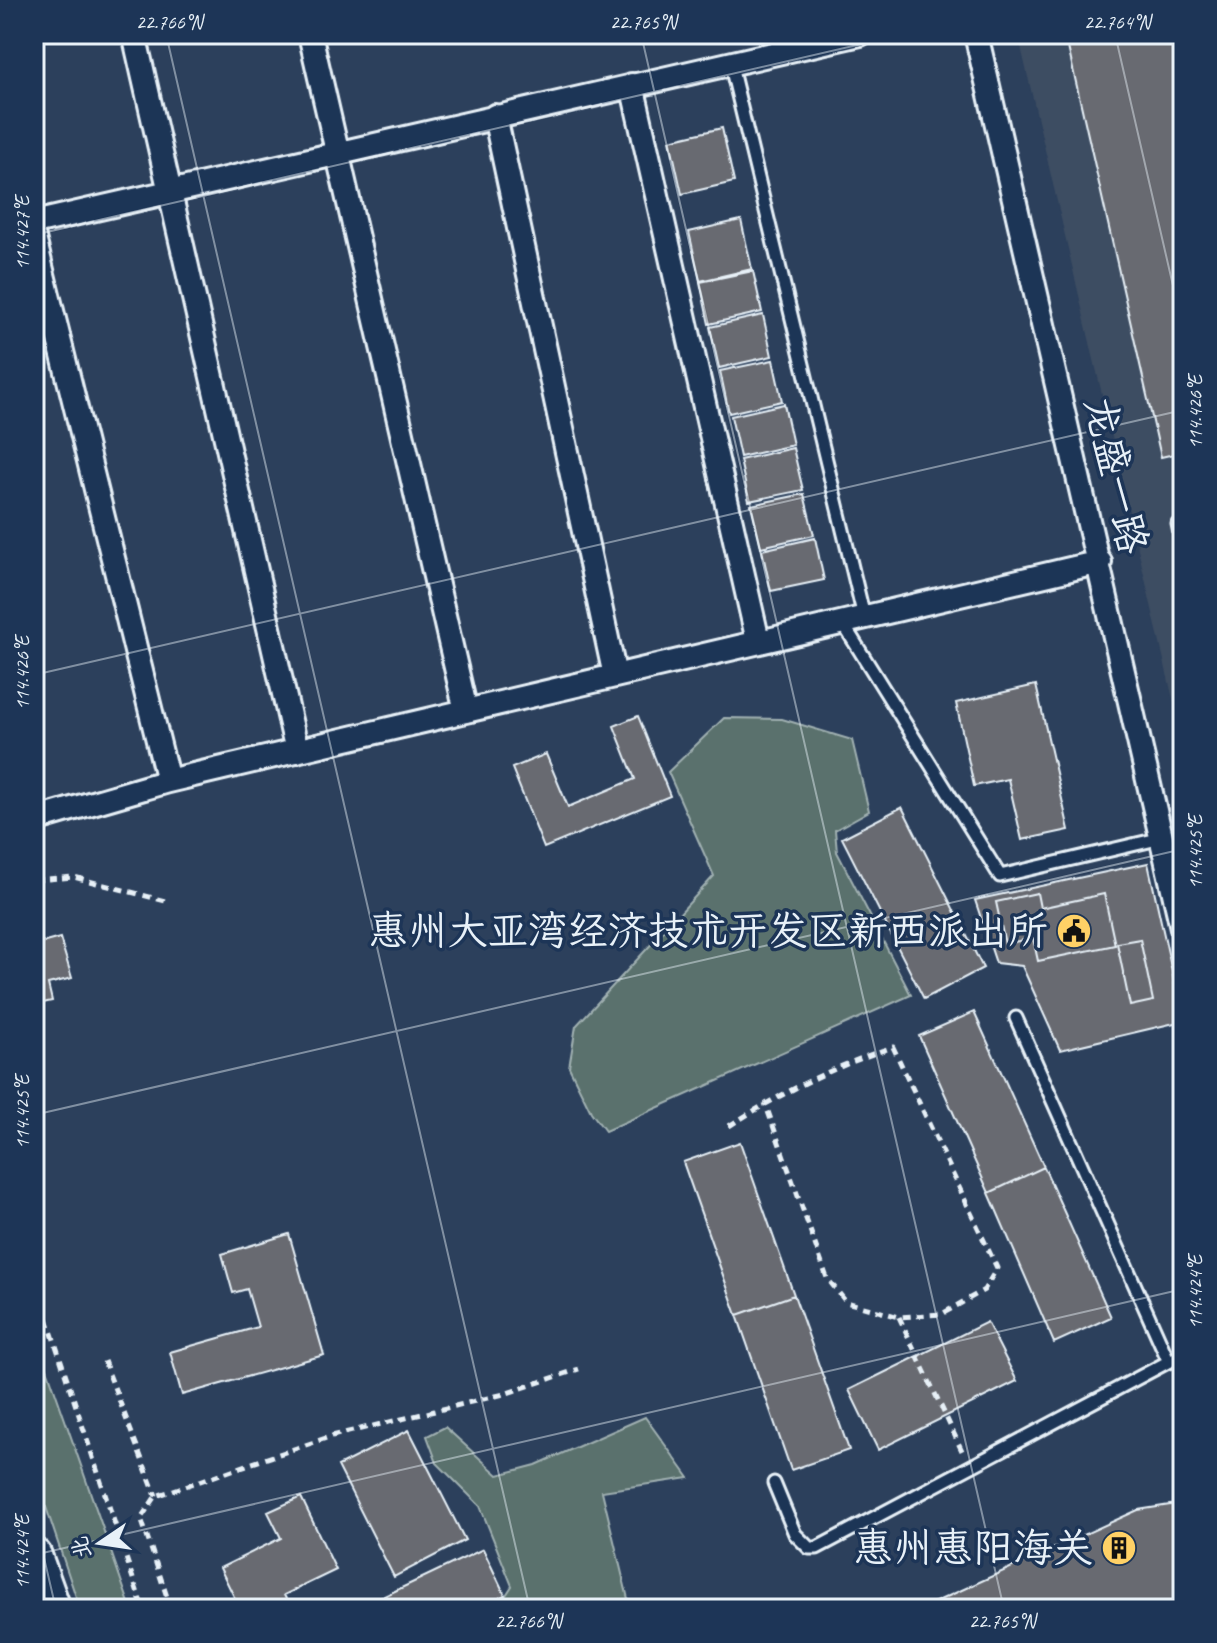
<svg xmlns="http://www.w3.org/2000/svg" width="1217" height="1643" viewBox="0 0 1217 1643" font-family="Caveat,'LXGW WenKai TC',sans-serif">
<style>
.built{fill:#3e4d62}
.green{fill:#5a716d;stroke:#a1b1b2;stroke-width:2}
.building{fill:#686a71;stroke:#e8f1f8;stroke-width:2}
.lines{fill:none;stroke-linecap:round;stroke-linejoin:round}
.lane-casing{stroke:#e8f1f8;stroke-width:17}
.street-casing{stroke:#e8f1f8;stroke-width:28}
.primary-casing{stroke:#e8f1f8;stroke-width:40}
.path{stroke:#e8f1f8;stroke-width:5;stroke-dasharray:8 6;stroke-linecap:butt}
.lane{stroke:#1d3557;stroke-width:11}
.street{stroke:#1d3557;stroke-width:22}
.primary{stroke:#1d3557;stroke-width:34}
.ticks{fill:none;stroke:#e8f1f8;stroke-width:2;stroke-opacity:0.45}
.labels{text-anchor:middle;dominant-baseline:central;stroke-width:7;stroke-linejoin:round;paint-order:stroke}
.street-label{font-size:40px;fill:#e8f1f8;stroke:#1d3557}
.poi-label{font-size:40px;fill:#e8f1f8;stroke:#1d3557;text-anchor:end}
.neatline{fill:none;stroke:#e8f1f8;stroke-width:3}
.ticks-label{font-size:20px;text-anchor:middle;fill:#e8f1f8}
</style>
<rect width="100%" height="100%" fill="#2c405c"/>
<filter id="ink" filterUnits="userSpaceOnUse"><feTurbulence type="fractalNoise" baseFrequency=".0125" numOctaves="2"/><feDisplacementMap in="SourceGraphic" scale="16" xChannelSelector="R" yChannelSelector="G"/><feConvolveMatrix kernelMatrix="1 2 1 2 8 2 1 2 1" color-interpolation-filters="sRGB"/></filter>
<g filter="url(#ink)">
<!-- built -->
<path class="built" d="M1018,34H1183V742L1109,424Z"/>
<!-- green -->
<path class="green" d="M724,718L782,719L852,740L869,811L835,830L837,852L911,995L605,1131L591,1112L569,1067L576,1026L714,876L668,772Z
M34,1331L131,1609H80L34,1471Z
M645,1417L689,1478L602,1491L629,1603L616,1609H497L512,1586L480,1506L437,1463L427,1436L445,1427L498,1475L536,1465Z"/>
<!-- building -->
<path class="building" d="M1065,34H1183V452L1161,457Z
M722,128L734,182L682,194L670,140Z
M741,220L752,269L700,281L689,232Z
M753,271L762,312L709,324L700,282Z
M763,315L772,356L719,368L710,327Z
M773,360L782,401L729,413L720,371Z
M784,404L793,445L740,457L731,416Z
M793,448L803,490L749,501L740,460Z
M804,494L814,535L761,547L751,505Z
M815,538L824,580L771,591L762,550Z
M1036,685L1069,830L1022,840L1008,779L974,786L956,703Z
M638,716L670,796L544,848L512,768L546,754L568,807L635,779L614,726Z
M902,807L983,968L924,999L842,838Z
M1148,863L1183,1021L1060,1050L1022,966L996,963L975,900Z
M1037,893L1040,908L1104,894L1115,945L1038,961L1033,938L1005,944L996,902Z
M60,938L72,978L48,984L52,1001L34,1005V945Z
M1140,939L1153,1001L1130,1006L1117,943Z
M974,1012L1044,1167L989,1193L919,1036Z
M740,1142L794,1295L737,1315L683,1162Z
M1044,1167L1111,1317L1054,1343L989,1193Z
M289,1234L324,1355L182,1395L170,1352L258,1327L247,1289L233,1293L222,1254Z
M794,1295L849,1450L791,1470L737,1315Z
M987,1322L1017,1381L878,1450L849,1390Z
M409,1430L465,1540L394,1577L338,1466Z
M301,1497L336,1570L284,1595L291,1609H240L220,1568L281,1538L268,1512Z
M1183,1503V1609H920L1138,1510Z
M483,1549L505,1595L476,1609H357Z"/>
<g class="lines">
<!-- lane casing -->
<g class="lane-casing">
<path id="lane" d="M730,62L864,617
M1178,524L1183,548
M842,622L1000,876L1162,838
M1016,1018L1169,1362
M774,1483L795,1534L809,1548H817L1183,1354"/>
</g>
<!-- street casing -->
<g class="street-casing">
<path id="street" d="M134,34L297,751
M310,34L466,711
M976,34L1183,932
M632,85L758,641
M495,116L615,676
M34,223L860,34
M34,238L168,781
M34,820L168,781L1100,562"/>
</g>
<!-- primary casing -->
<g class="primary-casing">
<path id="primary" d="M34,1556L53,1609"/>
</g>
<!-- path -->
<path class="path" d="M34,880L74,877L169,902
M729,1126C782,1093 834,1066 893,1047L997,1268L984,1290L942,1314L899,1317L846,1302L827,1278L765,1103
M34,1279L143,1609
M899,1317L963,1453
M104,1361L156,1496
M171,1609L141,1518L156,1496L332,1436L504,1394L579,1369"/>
<!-- lane -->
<use href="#lane" class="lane"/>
<!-- street -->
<use href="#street" class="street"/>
<!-- primary -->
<use href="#primary" class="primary"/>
</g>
</g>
<!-- ticks -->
<path class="ticks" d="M166,34L530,1609M641,34L1004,1609M1115,34L1183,329M34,235L905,34M34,675L1183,410M34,1115L1183,849M34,1515L56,1609M34,1555L1183,1289"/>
<!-- icons -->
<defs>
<g id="civic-disc" transform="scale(1.8)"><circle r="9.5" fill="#ffd166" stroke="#1d3557"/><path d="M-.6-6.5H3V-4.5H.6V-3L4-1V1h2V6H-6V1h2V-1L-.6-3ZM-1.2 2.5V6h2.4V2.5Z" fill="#111"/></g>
<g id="building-disc" transform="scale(1.8)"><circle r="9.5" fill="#ffd166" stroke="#1d3557"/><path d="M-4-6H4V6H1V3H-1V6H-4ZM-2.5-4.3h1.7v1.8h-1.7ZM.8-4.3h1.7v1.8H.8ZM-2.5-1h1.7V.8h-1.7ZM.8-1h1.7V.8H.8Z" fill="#111"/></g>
</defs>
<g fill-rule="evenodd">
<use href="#civic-disc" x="1074" y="931"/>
<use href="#building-disc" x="1119" y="1548"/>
</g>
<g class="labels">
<!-- street labels -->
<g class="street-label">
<text transform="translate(1116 475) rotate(77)">龙盛一路</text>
</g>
<!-- poi labels -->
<g class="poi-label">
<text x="1048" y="931">惠州大亚湾经济技术开发区新西派出所</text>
<text x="1093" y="1548">惠州惠阳海关</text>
</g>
</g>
<!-- margin -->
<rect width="1217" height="1643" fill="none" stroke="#1d3557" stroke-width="88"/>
<!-- north arrow -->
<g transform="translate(100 1543) rotate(257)" stroke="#1d3557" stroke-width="6" paint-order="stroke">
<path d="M0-6L14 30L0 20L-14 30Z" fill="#e8f1f8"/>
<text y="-12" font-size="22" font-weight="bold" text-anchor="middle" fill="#e8f1f8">北</text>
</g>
<rect x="44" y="44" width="1129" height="1555" class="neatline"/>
<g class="ticks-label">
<text x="169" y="29">22.766°N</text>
<text x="643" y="29">22.765°N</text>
<text x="1117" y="29">22.764°N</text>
<text transform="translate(22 233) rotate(-90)" y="7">114.427°E</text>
<text transform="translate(1195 412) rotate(-90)" y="7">114.426°E</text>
<text transform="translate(22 673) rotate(-90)" y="7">114.426°E</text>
<text transform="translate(1195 852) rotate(-90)" y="7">114.425°E</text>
<text transform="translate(22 1112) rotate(-90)" y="7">114.425°E</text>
<text transform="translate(1195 1292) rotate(-90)" y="7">114.424°E</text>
<text transform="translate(22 1552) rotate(-90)" y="7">114.424°E</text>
<text x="528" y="1628">22.766°N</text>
<text x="1002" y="1628">22.765°N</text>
</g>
</svg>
